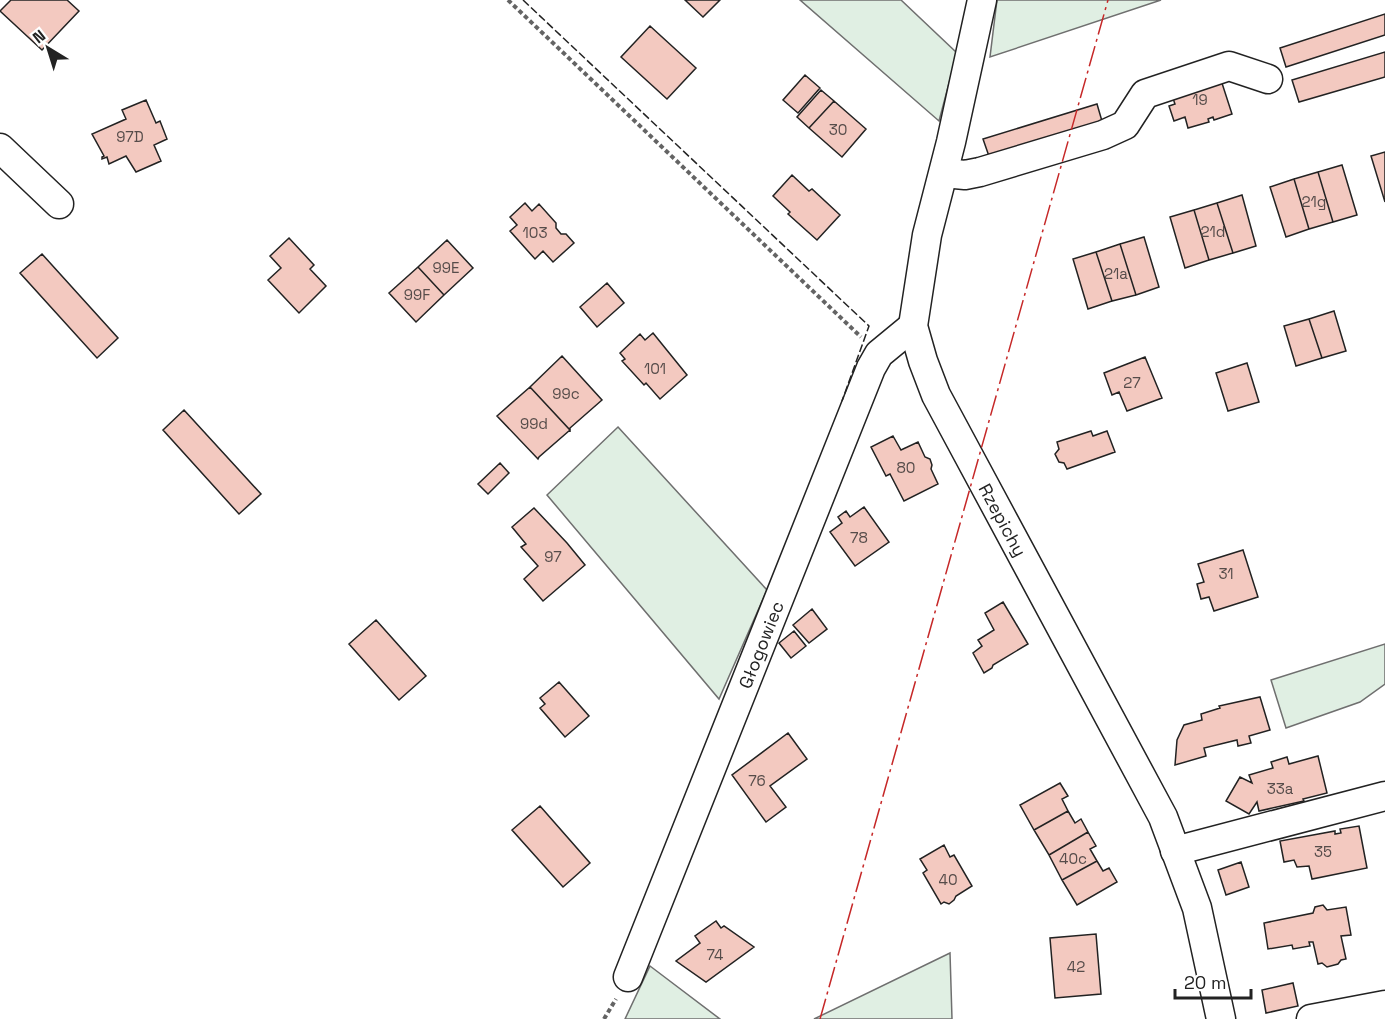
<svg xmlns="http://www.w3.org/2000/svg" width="1385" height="1019" viewBox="0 0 1385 1019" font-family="'Space Grotesk',sans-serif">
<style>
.green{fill:#e0efe3;stroke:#6f6f6f;stroke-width:1.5}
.building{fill:#f3c9c0;stroke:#222;stroke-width:1.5}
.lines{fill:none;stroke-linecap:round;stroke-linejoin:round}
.minor-casing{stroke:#222;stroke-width:31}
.path{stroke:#646464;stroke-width:4;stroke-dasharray:4.5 3;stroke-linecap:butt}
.minor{stroke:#fff;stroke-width:28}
.fence{stroke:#222;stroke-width:1.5;stroke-dasharray:8 3;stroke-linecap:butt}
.power{stroke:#c62828;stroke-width:1.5;stroke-dasharray:21 4.5 3 4.5;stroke-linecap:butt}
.labels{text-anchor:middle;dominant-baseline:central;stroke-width:4.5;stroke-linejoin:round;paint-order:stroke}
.number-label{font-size:15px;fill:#564c4a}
.street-label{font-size:18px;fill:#222;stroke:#fff}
</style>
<rect width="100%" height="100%" fill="#fff"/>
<!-- green -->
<path class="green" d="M800,0H901L957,53L939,121Z
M997,0H1161L990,57Z
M618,427L767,590L719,699L547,495Z
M1385,644V684L1360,702L1286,728L1271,680Z
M950,953L952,1019H814Z
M650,966L720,1019H625Z"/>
<!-- building -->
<path class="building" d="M11,0H67L79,11L42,50L0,11Z
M685,0H720L703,17Z
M1385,14V35L1286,67L1280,48Z
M650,26L696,68L667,99L621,57Z
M1385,52V77L1299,102L1292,80Z
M805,75L820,88L798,113L783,100Z
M1220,77L1232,114L1214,120L1213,117L1208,119L1209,122L1188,128L1185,117L1174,121L1169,106L1175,104L1171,93Z
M821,90L834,101L809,128L797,117Z
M146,100L156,123L160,121L167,139L154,145L161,161L136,172L126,156L109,164L107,157L102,159V157L104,156L92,134L126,119L122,110Z
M834,101L866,129L842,157L809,128Z
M1097,104L1104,128L991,162L983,139Z
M1385,152V202L1371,156Z
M1342,165L1357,215L1333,222L1318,172Z
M1318,172L1333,222L1309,229L1294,179Z
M792,175L809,191L812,189L840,215L817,240L788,214L790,212L773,196Z
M1294,179L1309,229L1286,237L1270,187Z
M1242,195L1256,246L1233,253L1217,203Z
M525,203L532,211L539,204L556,223V228L561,234H566L574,243L553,262L543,251L535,259L510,231L517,225L510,217Z
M1217,203L1233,253L1209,260L1194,210Z
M1194,210L1209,260L1185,268L1170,217Z
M1144,237L1159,287L1136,295L1120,244Z
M289,238L314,265L310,269L326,286L299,313L268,280L281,268L270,256Z
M447,240L473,268L444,295L418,267Z
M1120,244L1136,295L1112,301L1096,252Z
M1096,252L1112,301L1088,309L1073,259Z
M42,254L118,338L97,358L20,273Z
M418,267L444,295L416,322L389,293Z
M607,283L624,303L597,327L580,307Z
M1334,311L1346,351L1322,358L1309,319Z
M1309,319L1322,358L1296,366L1284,326Z
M653,333L687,375L660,399L646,383L644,385L622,361L625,359L620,353L640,334L645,340Z
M562,356L602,400L570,428V430L530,387Z
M1145,357L1162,398L1127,411L1119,392L1112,395L1104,373Z
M1247,363L1259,402L1228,411L1216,373Z
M530,387L570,430L539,457L538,459L497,416Z
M184,410L261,494L239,514L163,430Z
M1091,431L1093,436L1107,431L1115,452L1067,469L1064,463L1059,462L1055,454L1059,449L1057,442Z
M893,436L901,450L918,442L925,457L930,459L932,465L931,469L938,484L904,501L890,474L886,476L871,447Z
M500,463L509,473L488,494L478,484Z
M864,507L889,542L855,566L830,532L842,523L838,517L846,511L850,517Z
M534,508L567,543L585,565L543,601L524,579L538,566L521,547L526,544L512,527Z
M1243,550L1258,597L1214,611L1209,597L1201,599L1197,584L1204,582L1198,564Z
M1003,602L1028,644L993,665L992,668L984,673L973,653L982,646L978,640L994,630L985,613Z
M812,609L827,629L809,643L793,625Z
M376,620L426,676L399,700L349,644Z
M794,631L806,646L791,658L779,643Z
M559,682L589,716L565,737L540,708L545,704L540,698Z
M1260,697L1270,730L1249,736L1251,743L1238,746L1237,740L1204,748L1206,756L1175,765L1177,740L1184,725L1202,720L1201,714L1220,708L1219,706Z
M788,733L807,759L770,786L786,807L766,822L732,775Z
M1318,756L1327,793L1303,799L1304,801L1259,811L1257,802L1249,814L1226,801L1240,777L1252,783L1249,775L1273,768L1271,762L1287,757L1289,764Z
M1060,783L1068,796L1062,799L1068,811L1034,830L1020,805Z
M540,806L590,863L563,887L512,830Z
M1068,811L1075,823L1081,819L1088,832L1049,855L1034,830Z
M1359,826L1367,868L1312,879L1309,866L1297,867L1294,860L1284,862L1280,841L1335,831V834L1341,833L1340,829Z
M1088,832L1096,846L1090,849L1097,861L1062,880L1049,855Z
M944,845L950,857L954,855L972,886L956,896L954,900L949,904L944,902L941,904L923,873L927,870L920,859Z
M1097,861L1103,871L1109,868L1117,882L1077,905L1062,880Z
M1241,862L1249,887L1226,895L1218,870Z
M1323,905L1327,910L1346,907L1351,935L1341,936L1346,959L1341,960L1338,964L1327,967L1322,963L1318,964L1313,942H1309L1310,946L1293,949L1292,945L1268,949L1264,923L1313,913L1315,907Z
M716,921L721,928L724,926L754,947L706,982L676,961L700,943L695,936Z
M1096,934L1101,994L1055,998L1050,938Z
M1293,983L1298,1006L1266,1013L1262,990Z"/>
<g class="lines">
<!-- minor casing -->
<g class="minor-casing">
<g id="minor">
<path id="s1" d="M982,0L951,142L927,235L913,326L923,361L936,395L1163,817L1197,908L1221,1019"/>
<path d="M0,148L59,204"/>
<path d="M944,173L965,175L980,172L1103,135L1125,125L1145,94L1229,66L1268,79"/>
<path d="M1175,851L1385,796"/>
<path id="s2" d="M628,977L871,368L879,354L913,326"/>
<path d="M1311,1019L1385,1005"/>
</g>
</g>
<!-- path -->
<path class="path" d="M508,0L861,337
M604,1019L616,999"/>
<!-- minor -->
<use href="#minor" class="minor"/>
<!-- fence -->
<path class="fence" d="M523,0L869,326L842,401"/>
<!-- power -->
<path class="power" d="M820,1019L1108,0"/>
</g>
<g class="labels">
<!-- number labels -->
<g class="number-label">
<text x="1200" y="99">19</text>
<text x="838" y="129">30</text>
<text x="130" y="136">97D</text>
<text x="1314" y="201">21g</text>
<text x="1213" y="231">21d</text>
<text x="535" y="232">103</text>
<text x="446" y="267">99E</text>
<text x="1116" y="273">21a</text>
<text x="417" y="294">99F</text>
<text x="655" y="368">101</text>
<text x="1132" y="382">27</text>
<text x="566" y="393">99c</text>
<text x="534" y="423">99d</text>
<text x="906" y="467">80</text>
<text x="859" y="537">78</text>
<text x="553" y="556">97</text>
<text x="1226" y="573">31</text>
<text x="757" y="780">76</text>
<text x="1280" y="788">33a</text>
<text x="1323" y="851">35</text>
<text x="1073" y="858">40c</text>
<text x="948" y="879">40</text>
<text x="715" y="954">74</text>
<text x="1076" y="966">42</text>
</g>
<!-- street labels -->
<g class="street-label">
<text stroke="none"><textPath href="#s1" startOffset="548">Rzepichy</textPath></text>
<text stroke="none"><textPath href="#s2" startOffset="358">Głogowiec</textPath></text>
</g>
</g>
<!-- north arrow -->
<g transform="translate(48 48) rotate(322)" stroke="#ffffff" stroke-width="4.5" paint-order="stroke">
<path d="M0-4.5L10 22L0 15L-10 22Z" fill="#222222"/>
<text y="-9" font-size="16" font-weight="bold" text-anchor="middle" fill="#222222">N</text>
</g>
<!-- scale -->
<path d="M1175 989v9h76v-9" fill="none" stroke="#222222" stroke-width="3"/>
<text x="1184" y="989" font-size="18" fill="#222222" stroke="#ffffff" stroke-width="4.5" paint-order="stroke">20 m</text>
</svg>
